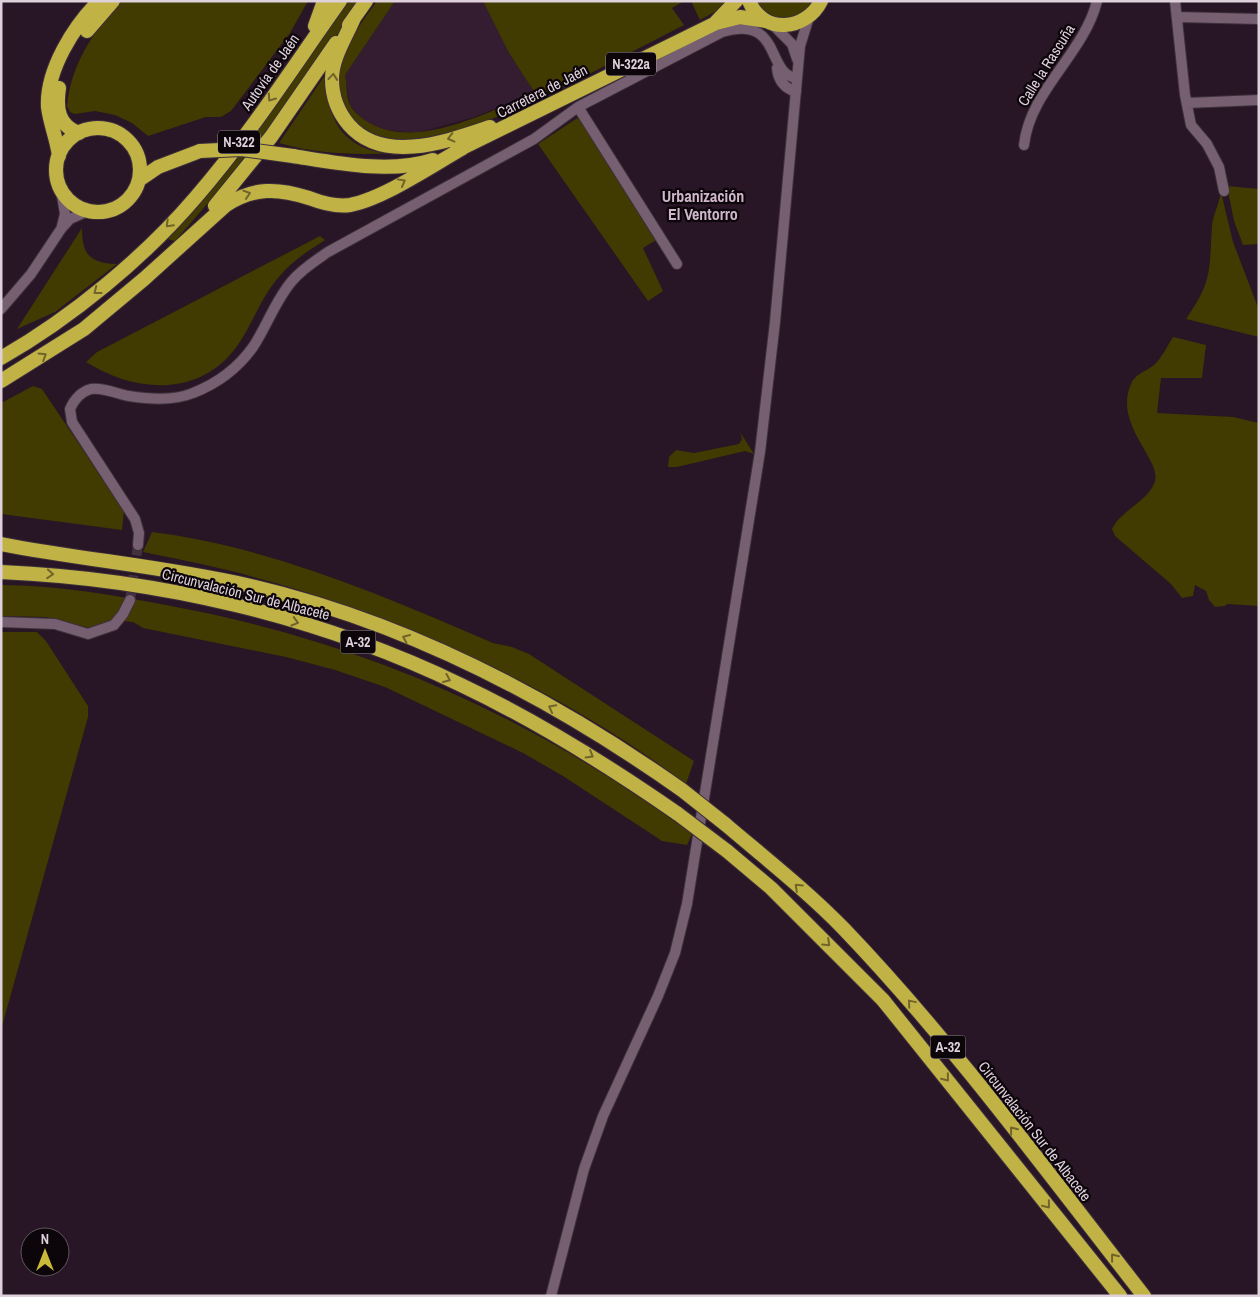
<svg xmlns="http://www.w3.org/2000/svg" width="1260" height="1297" viewBox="0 0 1260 1297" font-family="'Archivo Narrow',sans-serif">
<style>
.built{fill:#341d30}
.green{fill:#413a01}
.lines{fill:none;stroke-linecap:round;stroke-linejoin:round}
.minor-tunnel{stroke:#433140;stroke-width:10;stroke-dasharray:10 5;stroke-linecap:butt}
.minor-casing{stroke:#3d303b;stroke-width:12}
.highway-casing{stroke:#3d303b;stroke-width:16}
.minor{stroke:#755f71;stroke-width:10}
.highway{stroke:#c1b245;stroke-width:14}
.highway-bridge-casing{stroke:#3d303b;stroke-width:16;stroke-linecap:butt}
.highway-bridge{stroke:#c1b245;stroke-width:14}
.oneway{stroke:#70642a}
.labels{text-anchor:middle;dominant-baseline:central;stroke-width:4.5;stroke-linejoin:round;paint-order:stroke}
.shield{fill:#0c050a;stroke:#9f949c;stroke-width:1}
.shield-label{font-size:14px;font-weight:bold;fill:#ded1db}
.street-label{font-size:15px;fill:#ded1db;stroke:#0c050a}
.neighbourhood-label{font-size:16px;font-weight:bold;fill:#cfb6ca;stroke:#0c050a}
</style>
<rect width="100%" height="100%" fill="#281525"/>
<!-- built -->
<path class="built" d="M395,1H483L509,53L535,93L474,117L416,133L378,129L362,119L350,105L345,75Z"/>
<!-- green -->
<path class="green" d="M120,1H308L290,33L231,111L221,117H206L148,136L132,123L115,115L95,111L75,114L70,112L67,106C71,64 93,33 120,1Z
M347,1H361L258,145L245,144Z
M377,1H395L345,75C347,83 346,97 350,105C353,111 361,118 366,121C415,152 487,112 535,93L509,53L483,1H684L672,8L684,25C654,41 623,56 593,72C546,95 379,187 345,111C326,70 353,34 377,1Z
M691,1H727L718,10L700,20Z
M754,1H816L812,8L784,21L764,14Z
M325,75C327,110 336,141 374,151C386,155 402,152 414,152C369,155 322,156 279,143Z
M579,117L656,240L643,248L663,291L648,301L538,144Z
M235,156L248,157L175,241L163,238Z
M1227,186L1259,189V244L1243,245L1234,221Z
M1221,192L1233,242L1259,310V337L1186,319C1213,280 1209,270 1212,226C1213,215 1219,204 1221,192Z
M82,228C82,255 90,263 117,264L55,312L17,329Z
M320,236L325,240C308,251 291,262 278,278C258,301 250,333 229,356C190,398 130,390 86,362L97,352Z
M1173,337L1206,345L1202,378H1161L1157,413L1233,417L1259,423V606L1227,604L1225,606L1215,607L1209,600L1206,591L1195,585L1193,596L1182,598L1171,584L1115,536L1112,529C1121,510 1149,501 1155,481C1161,459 1113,424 1131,384C1135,373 1149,371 1157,362C1163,355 1168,345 1173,337Z
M33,386L42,389L124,511L122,530L1,514V403Z
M740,432L754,454L745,451L677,467H668L669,457L676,450L694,453L739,444L742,439Z
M152,532C271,547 384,596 493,643L512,647L529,654L694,761L686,784C567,693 402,617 257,578C220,567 181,560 143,552Z
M1,585C56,585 113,595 166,605C363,641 531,716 692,834L687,845L662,841L563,776L523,753L385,687L335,670L286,657L143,628L133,622L113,620L93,629L46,617L1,616Z
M1,632H37L46,641L88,706V717L1,1030Z"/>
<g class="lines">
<!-- minor-tunnel -->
<path class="minor-tunnel" d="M130,600L138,545"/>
<!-- minor casing -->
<g class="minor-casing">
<path id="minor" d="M1175,1L1185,95L1191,125L1207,144L1219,167L1224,191
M1177,17L1259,19
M772,24L792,44L797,59
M777,68C778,80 784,88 796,92
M1187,103L1259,100
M578,107L677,264
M1024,145C1030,90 1084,54 1097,1
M61,190L65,214L62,226
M1,309L31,274L61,229L70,219L88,211
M138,545L139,533L135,519L72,422L70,409C74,400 80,392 91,389C103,387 117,394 129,396C148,399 174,401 193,393C216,384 238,368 253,347C267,326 275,301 292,281C302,269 315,261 328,252L534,139L578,107L722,32C783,14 765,75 797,78
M1,622L55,624L88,634L114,625L123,614L130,600
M551,1296L584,1169L603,1116L658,996L675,953L687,904L760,452L775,322L800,46L809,17"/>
</g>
<!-- highway casing -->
<g class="highway-casing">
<path id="highway" d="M749,1C763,35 806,31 821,1
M354,18C346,37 332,58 332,79C332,97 337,111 349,125C384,165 448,141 490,127
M716,22L736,1
M349,25L366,1
M315,26L324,1
M87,31L113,1
M59,88C56,108 58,126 79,133
M56 170a42 42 0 1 1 84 0a42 42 0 1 1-84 0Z
M456,151L716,23L740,17L766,21
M59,156C57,139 50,124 48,107C46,70 74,26 99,1
M293,156C337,163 390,174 433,160
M139,180L158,167L200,151
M215,206L271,137L336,43
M1,358C71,318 144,258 196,197C249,136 293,67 340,1
M1,381L84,329L144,279L226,205C254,187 278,188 309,198C322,203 336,207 350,205C383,199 433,165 463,148
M1,544C84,560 168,567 251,586C406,622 553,699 682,790
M1,572C159,579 318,616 461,685C537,721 609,766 678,814
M725,824C765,858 807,891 844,929C953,1043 1047,1172 1144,1296
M727,851L771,888L883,1000L1120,1296"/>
</g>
<!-- minor -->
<use href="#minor" class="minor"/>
<!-- highway -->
<use href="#highway" class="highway"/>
<!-- highway-bridge casing -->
<g class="highway-bridge-casing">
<path id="highway-bridge" d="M200,151L241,149L293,156
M682,790L725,824
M678,814L727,851"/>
</g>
<!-- highway-bridge -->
<use href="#highway-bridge" class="highway-bridge"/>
</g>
<!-- one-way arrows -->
<defs><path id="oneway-chevron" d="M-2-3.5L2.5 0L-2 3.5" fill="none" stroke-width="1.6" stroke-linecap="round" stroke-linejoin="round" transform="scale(1.25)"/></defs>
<g class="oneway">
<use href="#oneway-chevron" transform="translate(333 77) rotate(-85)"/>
<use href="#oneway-chevron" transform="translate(271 98) rotate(125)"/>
<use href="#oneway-chevron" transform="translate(451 138) rotate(166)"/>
<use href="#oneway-chevron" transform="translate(402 182) rotate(-29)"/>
<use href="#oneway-chevron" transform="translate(247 194) rotate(-18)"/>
<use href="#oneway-chevron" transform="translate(169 224) rotate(135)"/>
<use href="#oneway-chevron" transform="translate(97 291) rotate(142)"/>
<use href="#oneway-chevron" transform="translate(43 356) rotate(-32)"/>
<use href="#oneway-chevron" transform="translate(50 574) rotate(5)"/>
<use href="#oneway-chevron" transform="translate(295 622) rotate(16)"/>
<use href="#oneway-chevron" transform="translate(406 638) rotate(-156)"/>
<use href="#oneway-chevron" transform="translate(447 679) rotate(23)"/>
<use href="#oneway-chevron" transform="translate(552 708) rotate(-152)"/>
<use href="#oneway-chevron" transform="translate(590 755) rotate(31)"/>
<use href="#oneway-chevron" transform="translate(798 887) rotate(-137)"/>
<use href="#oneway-chevron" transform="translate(827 943) rotate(43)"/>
<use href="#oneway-chevron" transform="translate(911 1003) rotate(-130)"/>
<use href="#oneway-chevron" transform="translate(946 1078) rotate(51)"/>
<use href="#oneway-chevron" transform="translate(1013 1130) rotate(-128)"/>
<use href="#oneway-chevron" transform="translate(1047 1205) rotate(51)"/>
<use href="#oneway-chevron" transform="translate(1114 1257) rotate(-128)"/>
</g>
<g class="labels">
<!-- shield labels -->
<g class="shield">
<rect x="606" y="52.5" width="50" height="23" rx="4"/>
<rect x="218" y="130.5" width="42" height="23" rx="4"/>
<rect x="340.5" y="630.5" width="35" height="23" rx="4"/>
<rect x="930.5" y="1035.5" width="35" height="23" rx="4"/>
</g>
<g class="shield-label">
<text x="631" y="64">N-322a</text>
<text x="239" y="142">N-322</text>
<text x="358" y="642">A-32</text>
<text x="948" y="1047">A-32</text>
</g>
<!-- street labels -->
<g class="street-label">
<text transform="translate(1046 65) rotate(-58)">Calle la Rascuña</text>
<text transform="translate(270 72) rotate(-55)">Autovía de Jaén</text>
<text transform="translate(542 91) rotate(-27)">Carretera de Jaén</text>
<text transform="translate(246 594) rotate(14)">Circunvalación Sur de Albacete</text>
<text transform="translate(1035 1131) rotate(52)">Circunvalación Sur de Albacete</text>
</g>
<!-- neighbourhood labels -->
<g class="neighbourhood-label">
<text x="703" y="196">Urbanización<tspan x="703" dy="18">El Ventorro</tspan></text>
</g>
</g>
<!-- border -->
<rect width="1260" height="1297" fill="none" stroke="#ded1db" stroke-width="5"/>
<!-- north arrow -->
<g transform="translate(45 1252)"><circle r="24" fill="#0c050a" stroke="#60575e"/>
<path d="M0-4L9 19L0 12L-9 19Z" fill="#cbba39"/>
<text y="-8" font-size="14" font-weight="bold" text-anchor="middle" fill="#ded1db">N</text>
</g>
</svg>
